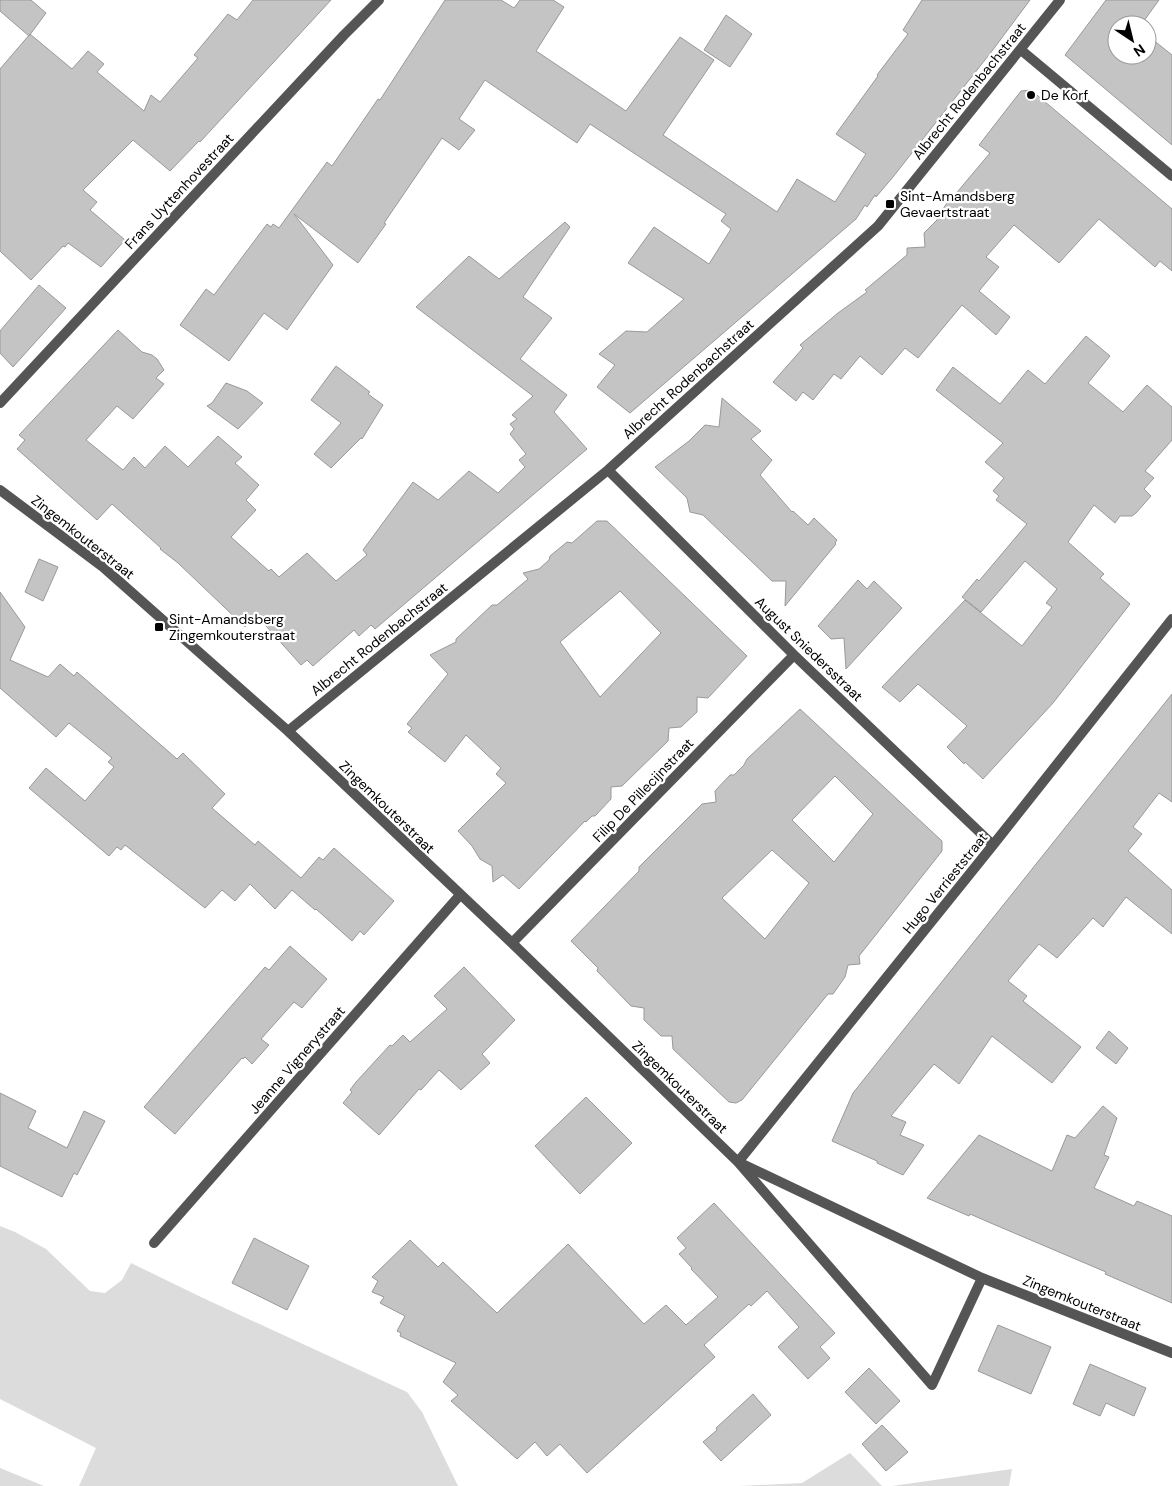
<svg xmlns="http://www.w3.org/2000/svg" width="1172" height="1486" viewBox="0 0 1172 1486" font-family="'DM Sans',sans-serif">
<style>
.green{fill:#dcdcdc}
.building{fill:#c4c4c4;stroke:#999;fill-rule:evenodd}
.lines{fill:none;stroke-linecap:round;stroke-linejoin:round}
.street{stroke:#555;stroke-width:10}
.poi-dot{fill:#000;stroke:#fff;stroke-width:2}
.labels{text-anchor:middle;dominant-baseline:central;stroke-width:4.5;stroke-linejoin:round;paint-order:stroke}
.street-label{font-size:14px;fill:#000;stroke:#fff}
.poi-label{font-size:14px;fill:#000;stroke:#fff;text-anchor:start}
</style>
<rect width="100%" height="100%" fill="#fff"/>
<!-- green -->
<path class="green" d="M0,1226L15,1232L46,1249L90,1291L105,1293L122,1280L131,1263L203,1298L407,1392L422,1412L458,1486H79L96,1448L0,1399Z
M850,1453L882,1486H738L802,1483Z
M0,1468L44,1486H0Z
M1012,1469L1009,1486H892Z"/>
<!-- building -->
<path class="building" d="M0,0H31L46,13L29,36L0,11Z
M253,0H331L200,142L199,141L170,171L133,140L83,190L97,202L90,210L125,240L101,267L68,243L65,247L63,246L31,280L0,251V69L30,34L72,69L88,51L104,64L97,72L144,111L151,95L160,102L198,58L194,55L228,14L237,20Z
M445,0H501L514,8L520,0H553L564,7L536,51L626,111L680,37L714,60L663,135L777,212L797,179L835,202L866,154L836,134L878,76L877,75L908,34L903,30L922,0H1030L992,51L893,177L876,197L875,195L867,207L865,205L856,219L630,413L597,387L615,365L599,354L626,331L647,332L684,299L628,263L654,227L709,264L731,229L721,221L726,214L590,124L577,143L485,80L459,119L475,130L459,150L442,138L384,223L386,224L358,263L294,214L333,265L287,330L264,313L229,361L180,325L206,289L214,295L267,224L271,227L273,224L279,228L327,162L332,166L378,99L380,100Z
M1106,0H1159L1141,25H1117V55H1147V35L1172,55V145L1065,55Z
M726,15L752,34L730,67L704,50Z
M1031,90L1172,209V271L1160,261L1155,267L1099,219L1059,263L1014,225L986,257L999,267L979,291L1010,317L996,335L962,305L918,358L905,348L882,375L860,356L841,379L834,374L813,400L803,392L796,401L773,382L803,348L800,345L838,313L867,292L865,290L907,255V248L925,247L924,233L937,220L938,216L952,196L953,197L990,153L979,145L1021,91Z
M565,222L570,227L523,297L552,318L520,359L567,395L554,412L587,449L375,629L371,625L359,636L354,630L313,666L307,660L301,665L257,616L245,627L178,563L160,549L161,548L112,504L97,520L17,449L25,440L19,435L118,330L142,352L152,355L157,359L164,370L156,378L164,384L133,419L117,406L86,440L123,470L134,457L145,468L165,446L188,467L218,436L242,457L235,463L259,485L246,500L256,510L231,537L269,571L271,569L279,577L307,553L336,581L367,555L363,550L413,482L438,500L469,471L498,493L525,467L519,460L526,454L510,434L514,429L510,424L517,419L512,415L533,396L416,307L469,256L499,279Z
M39,285L66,308L13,367L0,353V331Z
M1086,336L1110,356L1088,383L1123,412L1147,385L1172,407V440L1145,471L1154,478L1144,489L1151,496L1136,513L1132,516H1120L1115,523L1094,505L1068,542L1104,574L1100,578L1130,604L1053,703L983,779L965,762L964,764L947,747L967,726L918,684L900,702L882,687L965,600L1022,646L1052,607L1046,603L1057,589L1025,561L981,612L962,597L977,579L979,581L1027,524L996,500L999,496L993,491L1004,478L985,462L1003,443L936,390L953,367L1000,404L1028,370L1045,384Z
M336,366L370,392L368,394L383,405L362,439L361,438L331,468L314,454L341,423L311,400Z
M226,383L247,391L263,403L238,429L207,406L212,403Z
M722,398L761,431L751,439L772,460L760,475L792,512L793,511L808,525L814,518L837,540L835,543L836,544L785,606L786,581H772L703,515L690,512L687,498L655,467L689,441L705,425L719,427Z
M597,521H607L747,656L708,698L697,697V712L681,727L669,728L668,741L622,786L611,787V799L595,816H592L586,822L585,821L519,889L503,875L493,882L492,866L480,859L472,846L458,831L506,783L496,774L501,768L466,735L445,762L408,732L412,728L407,724L448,674L430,655L456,642V639L492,605H497L528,579L523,573L539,569L549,560L550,556L567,542L572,543ZM620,591L661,633L600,697L560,642Z
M39,559L58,567L43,601L25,592Z
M858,580L867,589L874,581L902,608L846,669L844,638L831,639L818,626Z
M0,592L25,627L10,660L48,677L60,664L74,676L77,672L177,759L183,753L225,794L212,808L255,845L258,841L301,878L319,857L323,860L334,848L394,901L364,935L360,931L352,941L316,909L315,910L292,890L275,909L250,884L235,901L222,890L205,908L125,845L121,850L117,847L109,856L29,788L46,768L85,801L114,767L108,762L112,758L69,723L56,737L0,688Z
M1172,694V802L1159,793L1133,827L1142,834L1128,851L1172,890V934L1126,897L1103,927L1093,918L1057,958L1039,944L1008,981L1027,996L1023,1001L1081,1047L1052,1083L992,1036L959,1084L934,1064L891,1116L906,1122L900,1135L924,1145L903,1175L877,1163V1161L832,1141L853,1093Z
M800,709L942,841V851L859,956L860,964L848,965L845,977L833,994H828L742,1100L736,1103L729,1102L673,1049L672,1036H661L644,1020V1008L631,1006L597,971L598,968L571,941L639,871V867L702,804L716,802L715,791L730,775H734L744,765L747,759ZM835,776L873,814L834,862L792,820ZM772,850L809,883L765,939L722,898Z
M290,946L327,979L302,1008L294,1002L261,1039L269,1045L252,1064L245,1057L243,1059L242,1058L175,1134L144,1107L265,967L269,970Z
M464,967L515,1020L482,1054L490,1063L461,1090L439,1070L421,1090L419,1089L379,1135L343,1103L352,1092L350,1090L356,1082L390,1045L392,1046L403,1035L410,1042L447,1009L434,996Z
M1109,1031L1128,1048L1116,1064L1096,1048Z
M0,1093L36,1111L28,1128L67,1148L84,1111L105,1121L77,1175L74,1173L62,1197L0,1166Z
M586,1097L632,1143L580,1194L535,1146Z
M1103,1106L1117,1118L1104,1155L1109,1157L1094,1188L1134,1206L1137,1201L1172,1216V1303L1105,1274L1106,1272L993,1224L970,1214L969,1216L927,1198L979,1135L1052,1171L1067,1135L1075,1138Z
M714,1203L835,1333L820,1347L830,1358L808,1379L778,1347L799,1327L767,1291L751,1306L749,1304L704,1345L715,1357L587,1473L560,1444L547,1456L535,1442L517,1459L451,1401L458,1395L443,1382L456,1363L400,1336L401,1333L397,1331L405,1316L380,1303L384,1297L372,1292L378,1281L372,1277L410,1240L438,1267L443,1262L497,1313L568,1244L644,1324L666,1305L686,1325L718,1297L691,1269L692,1268L679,1254L686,1248L677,1238Z
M254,1238L309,1266L287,1310L232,1283Z
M998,1325L1051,1347L1031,1394L978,1371Z
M1090,1364L1146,1388L1134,1416L1106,1403L1100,1416L1073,1404Z
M869,1368L900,1401L876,1424L845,1392Z
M753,1394L771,1415L721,1461L703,1442L717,1430L716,1428Z
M882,1425L908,1452L886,1471L862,1444Z"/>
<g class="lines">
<!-- street -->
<path class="street" d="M1021,50L1172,176
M0,403L344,35L379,0
M608,470L794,655L993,845
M0,490L103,567L288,731L512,943L738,1162L982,1278L1172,1353
M288,731L608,470L878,226L1060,0
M512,943L794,655
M154,1243L460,895
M982,1278L932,1385L738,1162L993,845L1172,619"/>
</g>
<!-- markers -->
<g class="poi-dot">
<circle cx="1031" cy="95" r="5"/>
<rect x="885" y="199" width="10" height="10" rx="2.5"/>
<rect x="154" y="622" width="10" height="10" rx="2.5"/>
</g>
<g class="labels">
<!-- street labels -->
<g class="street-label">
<text transform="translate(969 91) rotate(-51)">Albrecht Rodenbachstraat</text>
<text transform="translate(179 191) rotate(-47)">Frans Uyttenhovestraat</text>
<text transform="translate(688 379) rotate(-42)">Albrecht Rodenbachstraat</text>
<text transform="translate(83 537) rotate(38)">Zingemkouterstraat</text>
<text transform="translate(379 639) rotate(-39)">Albrecht Rodenbachstraat</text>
<text transform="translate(809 649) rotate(44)">August Sniedersstraat</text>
<text transform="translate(643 790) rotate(-46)">Filip De Pillecijnstraat</text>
<text transform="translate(387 807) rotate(44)">Zingemkouterstraat</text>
<text transform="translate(945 883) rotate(-51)">Hugo Verrieststraat</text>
<text transform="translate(297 1060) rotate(-49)">Jeanne Vignerystraat</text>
<text transform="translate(680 1087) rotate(44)">Zingemkouterstraat</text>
<text transform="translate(1082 1303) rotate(22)">Zingemkouterstraat</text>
</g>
<!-- poi labels -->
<g class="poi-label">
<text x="1041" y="95">De Korf</text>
<text x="900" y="196">Sint-Amandsberg<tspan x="900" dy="16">Gevaertstraat</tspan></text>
<text x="169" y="619">Sint-Amandsberg<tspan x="169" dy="16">Zingemkouterstraat</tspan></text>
</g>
</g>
<!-- north arrow -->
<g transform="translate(1132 40) rotate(145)"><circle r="24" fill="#ffffff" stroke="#999999"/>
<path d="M0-4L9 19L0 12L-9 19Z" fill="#000000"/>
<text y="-8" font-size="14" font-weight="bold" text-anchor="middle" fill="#000000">N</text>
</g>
</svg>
